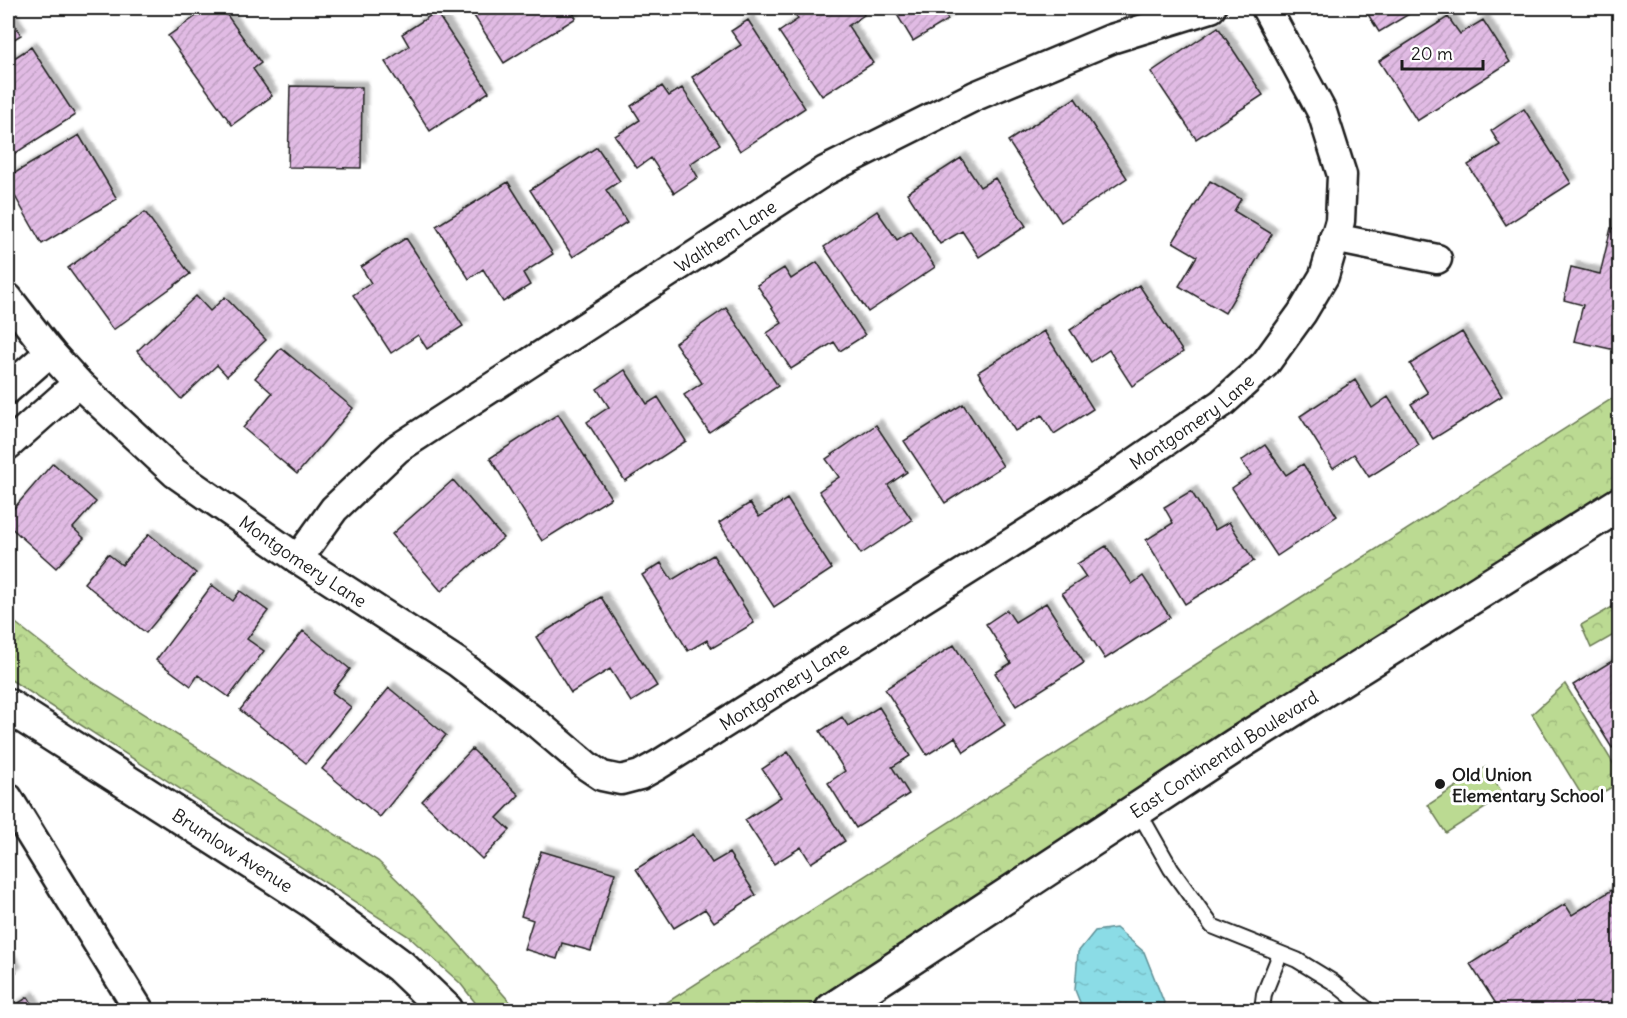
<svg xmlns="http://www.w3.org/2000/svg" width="1627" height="1018" viewBox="0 0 1627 1018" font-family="Delius,sans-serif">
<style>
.park{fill:url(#park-crowns);stroke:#6c7b57;stroke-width:1.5}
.garden{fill:#bbda92;stroke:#6c7b57;stroke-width:1.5}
.water{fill:url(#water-ripples);stroke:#5f8f95;stroke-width:1.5}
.building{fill:url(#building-hatch);stroke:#1c1c1c;stroke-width:1.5;filter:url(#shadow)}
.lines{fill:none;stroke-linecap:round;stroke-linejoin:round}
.lane-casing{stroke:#1c1c1c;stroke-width:18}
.street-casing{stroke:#1c1c1c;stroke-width:33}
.secondary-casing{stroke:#1c1c1c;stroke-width:38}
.lane{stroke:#fff;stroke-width:14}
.street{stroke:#fff;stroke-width:28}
.secondary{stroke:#fff;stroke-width:33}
.poi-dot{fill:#1c1c1c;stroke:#fff;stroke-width:2}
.labels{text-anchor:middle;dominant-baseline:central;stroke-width:6;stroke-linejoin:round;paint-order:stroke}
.street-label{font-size:18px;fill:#1c1c1c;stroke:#fff}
.poi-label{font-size:18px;font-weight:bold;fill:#1c1c1c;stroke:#fff;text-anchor:start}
</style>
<defs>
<pattern id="park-crowns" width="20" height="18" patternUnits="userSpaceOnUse" patternTransform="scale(1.5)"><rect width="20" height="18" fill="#bbda92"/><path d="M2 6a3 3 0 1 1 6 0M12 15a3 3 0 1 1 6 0" fill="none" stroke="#a0ba7d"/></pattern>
<pattern id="water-ripples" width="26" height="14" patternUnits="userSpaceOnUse" patternTransform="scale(1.5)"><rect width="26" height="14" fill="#8bdce6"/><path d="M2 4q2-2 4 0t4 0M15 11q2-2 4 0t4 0" fill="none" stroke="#77bcc5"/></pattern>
<pattern id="building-hatch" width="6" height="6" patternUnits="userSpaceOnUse" patternTransform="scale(1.5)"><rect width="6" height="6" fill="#e1bbe4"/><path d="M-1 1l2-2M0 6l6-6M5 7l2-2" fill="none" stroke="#c0a0c3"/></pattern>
<filter id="shadow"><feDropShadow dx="5.5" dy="-5.5" stdDeviation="1.5" flood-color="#0004"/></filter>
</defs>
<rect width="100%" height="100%" fill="#fff"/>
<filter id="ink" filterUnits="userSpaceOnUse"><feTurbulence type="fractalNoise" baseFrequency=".0167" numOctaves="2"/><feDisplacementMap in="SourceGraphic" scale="12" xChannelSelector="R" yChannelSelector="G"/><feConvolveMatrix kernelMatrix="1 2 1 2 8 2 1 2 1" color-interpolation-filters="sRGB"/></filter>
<g filter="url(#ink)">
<!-- park -->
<path class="park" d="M1619,394V487L803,1010H655Z
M1619,603V632L1591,648L1581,625Z
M8,617L86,678L378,861L435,917L517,1010H481L460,983L408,936L8,678Z
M1565,684L1619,773V783L1586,802L1532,714Z"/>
<!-- garden -->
<path class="garden" d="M1486,767L1504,796L1446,833L1428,805Z"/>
<!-- water -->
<path class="water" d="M1116,928L1144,952L1167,1010H1083L1075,990L1078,952L1095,931Z"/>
<!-- building -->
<path class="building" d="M208,8H222L261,63L253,69L272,96L232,125L168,36Z
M469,8H570L576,18L504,63Z
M790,8H860L864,15L848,26L873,63L822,96L779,32L798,19Z
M893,8H943H942L948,20L913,41Z
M1364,8H1419L1379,32Z
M436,12L489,92L430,131L385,62L409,46L402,34Z
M8,14L21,35L8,43Z
M1448,17L1460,34L1483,20L1510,62L1417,121L1379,61Z
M748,20L805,108L740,151L692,77L741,45L731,31Z
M1218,27L1263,95L1196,139L1151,72Z
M31,47L75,115L8,158V90L14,86L8,76V62Z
M290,86L362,87L361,168L288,167Z
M662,86L669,96L682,88L720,144L690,164L698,177L674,193L651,158L637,168L615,136L640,120L631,106Z
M1075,98L1127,178L1061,222L1008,141Z
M1524,109L1571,183L1506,225L1468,165L1500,145L1491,131Z
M79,135L117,199L42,244L8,184V177Z
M597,147L620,181L606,190L627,222L573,257L530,190Z
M961,158L980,187L995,178L1026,226L979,257L962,231L940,244L907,193Z
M1210,181L1241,199L1234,211L1272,234L1225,313L1179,286L1197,256L1173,242Z
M508,182L553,254L523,273L530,285L503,302L483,269L469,279L436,226Z
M877,211L897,240L911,231L935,267L868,312L824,247Z
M145,212L190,274L113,330L68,268Z
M1611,228L1620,230V351L1574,341L1583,305L1564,300L1571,267L1600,274Z
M406,238L463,326L427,349L418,335L391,353L353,295L371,283L361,267Z
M817,262L865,335L840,351L834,342L791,369L767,333L782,323L757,285L784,268L791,279Z
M1139,285L1183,352L1132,386L1109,350L1091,362L1070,330Z
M196,296L210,311L225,297L266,340L227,376L217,365L181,399L137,351Z
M726,308L778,386L709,432L684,395L702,383L675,343Z
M1044,331L1093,409L1054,434L1042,415L1015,431L978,372Z
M1462,332L1502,396L1433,439L1411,404L1428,393L1410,364Z
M281,348L353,408L297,474L243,428L272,393L255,378Z
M625,370L647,404L658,397L686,441L625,481L587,422L609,407L597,389Z
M1355,380L1372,408L1388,397L1419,445L1369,477L1354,454L1333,468L1300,416Z
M963,404L1003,466L945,503L904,441Z
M558,414L611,498L542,541L490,458Z
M876,425L907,472L888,485L912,520L861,554L819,491L839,477L826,459Z
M1265,445L1286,475L1303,464L1337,516L1277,556L1232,488L1251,475L1241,461Z
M53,463L96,502L73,528L84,538L56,568L8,525V515Z
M453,480L503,538L441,591L392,534Z
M1191,491L1215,530L1229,522L1254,561L1185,604L1146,540L1173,523L1164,507Z
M787,499L832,569L774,607L719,523L750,503L759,517Z
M149,534L196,573L146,633L84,583L108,554L122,565Z
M1106,546L1132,584L1143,576L1170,617L1105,659L1062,593L1086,577L1077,564Z
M713,555L754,623L712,648L707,640L688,651L642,575L661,563L672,580Z
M212,585L233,601L240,591L268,611L247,639L264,651L229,697L198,675L191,686L156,660Z
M601,597L657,686L631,702L610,669L571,693L536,637Z
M1046,603L1084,663L1016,706L995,673L1011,663L986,624L1007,610L1015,622Z
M303,631L350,669L332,692L351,707L306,763L240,710Z
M954,645L1005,725L964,752L955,737L927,755L885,689Z
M1620,656V743L1612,748L1573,685Z
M389,688L446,735L380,817L322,769Z
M879,707L910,756L892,767L909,794L856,828L828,783L845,771L820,731L842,717L848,726Z
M472,749L519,795L497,818L510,830L482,859L422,801Z
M788,752L845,841L811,863L801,847L774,864L745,820L781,797L762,769Z
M693,834L712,863L729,853L756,895L714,922L705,909L674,928L636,869Z
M541,851L615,873L591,951L562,943L557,959L524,949L533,920L521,916Z
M1615,888L1620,895V1010H1500L1470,964L1565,904L1572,915Z
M8,959L16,972L8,978Z
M28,997L36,1010H8Z"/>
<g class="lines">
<!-- lane casing -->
<g class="lane-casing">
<path id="lane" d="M1137,809L1171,869L1212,926L1297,960L1333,982L1368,1010
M1262,1010L1264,994L1280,954"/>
</g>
<!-- street casing -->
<g class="street-casing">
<g id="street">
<path d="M1334,238L1437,259"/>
<path id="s1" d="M8,298L50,352L78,383L175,473L298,559L457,662L539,725L587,766L602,776L621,780L640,775L658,765L1089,494L1222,403L1265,364L1302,313L1324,276L1340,221L1342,175L1322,112L1266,8"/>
<path d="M8,389L50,352"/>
<path d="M8,445L78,383"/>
<path id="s2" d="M298,559L334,509L397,449L825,171L975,96L1111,39L1211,8"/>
<path d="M8,798L139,1010"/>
</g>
</g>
<!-- secondary casing -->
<g class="secondary-casing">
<g id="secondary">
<path id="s3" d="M8,706L311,900L400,966L446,1010"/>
<path id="s4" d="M832,1010L1236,745L1620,504"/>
</g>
</g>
<!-- lane -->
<use href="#lane" class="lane"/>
<!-- street -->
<use href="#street" class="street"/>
<!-- secondary -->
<use href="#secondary" class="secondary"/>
</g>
</g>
<!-- markers -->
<circle class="poi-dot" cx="1440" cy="784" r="6"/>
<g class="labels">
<!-- street labels -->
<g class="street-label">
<text stroke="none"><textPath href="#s2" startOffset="540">Walthem Lane</textPath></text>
<text stroke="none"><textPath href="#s1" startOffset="1461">Montgomery Lane</textPath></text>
<text stroke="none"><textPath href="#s1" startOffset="398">Montgomery Lane</textPath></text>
<text stroke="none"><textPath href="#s1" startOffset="975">Montgomery Lane</textPath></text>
<text stroke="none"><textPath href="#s4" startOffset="468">East Continental Boulevard</textPath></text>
<text stroke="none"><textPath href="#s3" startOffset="267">Brumlow Avenue</textPath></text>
</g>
<!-- poi labels -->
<g class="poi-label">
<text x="1452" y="774">Old Union<tspan x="1452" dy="21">Elementary School</tspan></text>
</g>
</g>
<!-- margin -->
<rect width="1627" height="1018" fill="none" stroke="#fff" stroke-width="30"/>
<rect x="15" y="15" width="1597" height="988" fill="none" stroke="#1c1c1c" stroke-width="2" filter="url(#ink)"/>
<!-- scale -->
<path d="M1402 60v9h81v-9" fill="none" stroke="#1c1c1c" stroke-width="3"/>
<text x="1411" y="60" font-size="18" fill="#1c1c1c" stroke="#ffffff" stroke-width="4.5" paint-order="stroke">20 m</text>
</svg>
